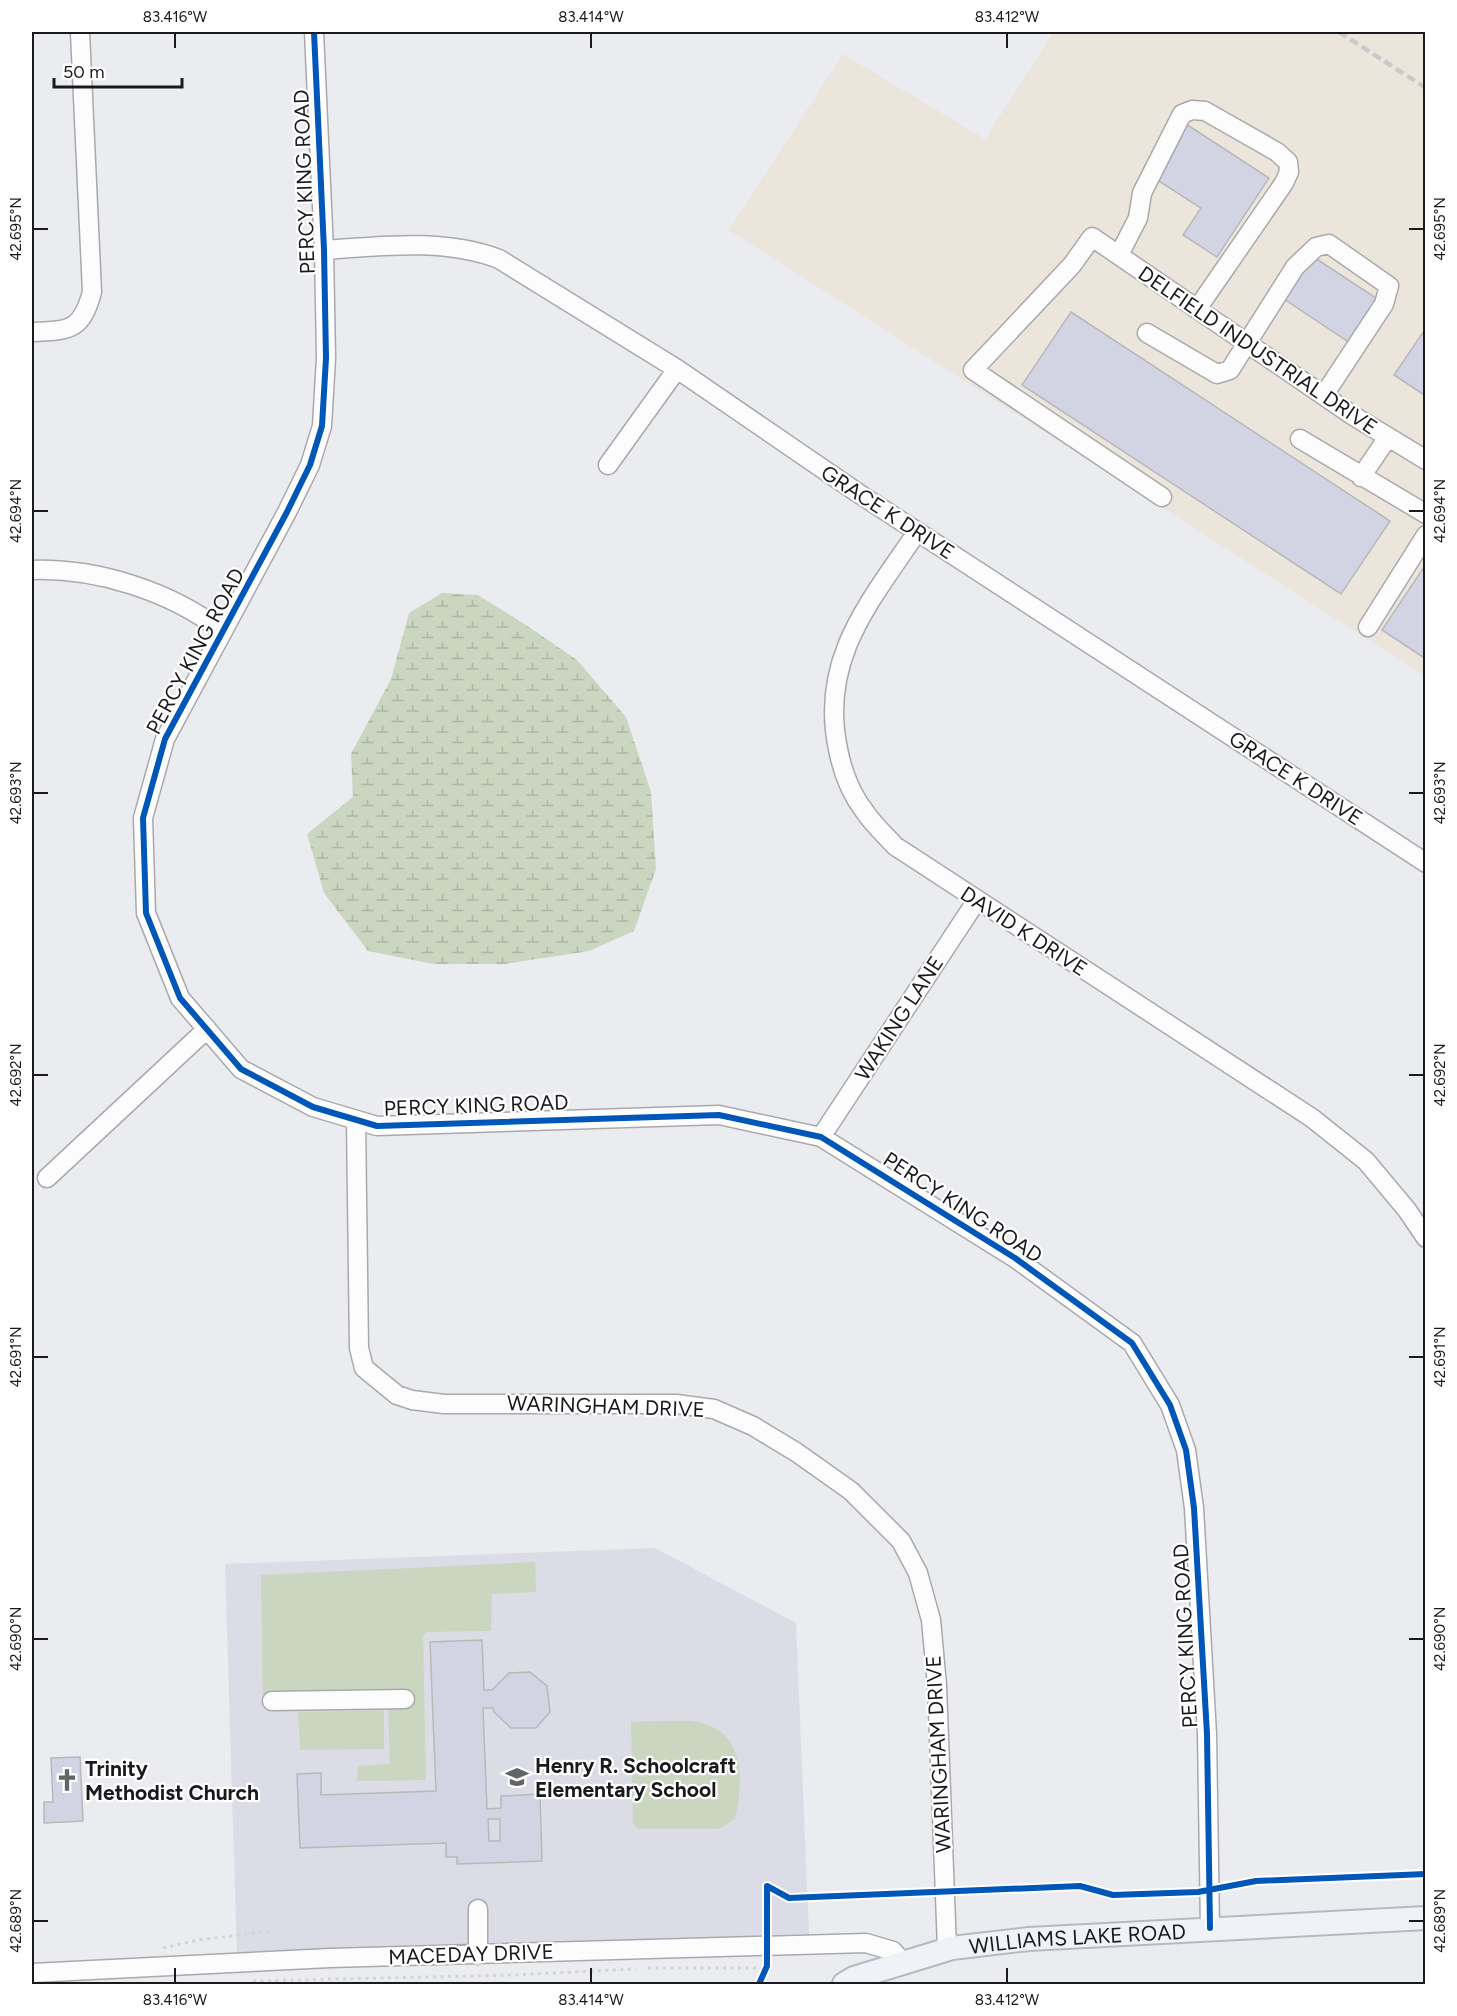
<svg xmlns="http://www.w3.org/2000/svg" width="1457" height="2016" viewBox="0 0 1457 2016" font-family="Figtree,sans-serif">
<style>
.industrial{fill:#ece5dc}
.built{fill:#dbdce5}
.green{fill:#cbd6c1}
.wetland{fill:url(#wetland-marsh)}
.building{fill:#d3d4e3;stroke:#b8b8bb;stroke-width:1.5;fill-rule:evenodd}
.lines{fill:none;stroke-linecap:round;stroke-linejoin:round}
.minor-casing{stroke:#a9a9ac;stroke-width:21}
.major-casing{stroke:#b5bac2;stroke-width:26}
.path{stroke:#d4d4d5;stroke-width:3;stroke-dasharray:3 4.5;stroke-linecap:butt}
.minor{stroke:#fcfcfd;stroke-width:18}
.major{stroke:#eff3f7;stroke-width:22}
.rail{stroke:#cacacb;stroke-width:4.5;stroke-dasharray:9 4.5;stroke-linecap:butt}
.cycleway-casing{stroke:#fff;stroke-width:10}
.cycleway{stroke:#0057b8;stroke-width:6}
.ticks{fill:none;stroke:#1a1a1c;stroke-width:2}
.labels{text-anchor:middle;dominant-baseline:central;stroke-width:4.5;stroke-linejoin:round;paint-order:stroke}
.street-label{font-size:21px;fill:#1a1a1c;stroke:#fff}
.poi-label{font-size:21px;font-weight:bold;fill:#1a1a1c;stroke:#fff;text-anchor:start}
.neatline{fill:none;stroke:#1a1a1c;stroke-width:2}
.ticks-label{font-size:15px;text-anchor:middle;fill:#1a1a1c}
</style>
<defs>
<pattern id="wetland-marsh" width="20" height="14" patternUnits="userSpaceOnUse" patternTransform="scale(1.5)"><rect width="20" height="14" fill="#cbd6c1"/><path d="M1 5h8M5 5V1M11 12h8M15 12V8" fill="none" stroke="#aeb7a5"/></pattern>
</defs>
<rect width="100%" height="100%" fill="#ebecf0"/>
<!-- industrial -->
<path class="industrial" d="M1054,32H1425V676L729,230L843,54L985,139Z"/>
<!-- built -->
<path class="built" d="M655,1548L796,1623L809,1934L237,1955L225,1564Z"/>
<!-- green -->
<path class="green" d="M535,1562L536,1592L492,1594L491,1631L427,1632L423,1637L426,1780L357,1781L358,1766L390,1764L388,1705L263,1707L261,1575Z
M384,1710V1749L300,1750L298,1712Z
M655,1721C667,1721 680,1720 692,1721C746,1728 744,1779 735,1819L719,1829H638L633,1824L631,1722Z"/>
<!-- wetland -->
<path class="wetland" d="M442,593L478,595L526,625L577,660L626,717L651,792L656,869L634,931L589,951L505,964H433L368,951L324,893L307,834L353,797L351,754L391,679L409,613Z"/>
<!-- building -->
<path class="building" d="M1186,124L1269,178L1217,257L1183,235L1201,208L1151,176Z
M1312,256L1379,300L1350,343L1284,299Z
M1071,312L1390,521L1341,594L1022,385Z
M1424,331L1426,332V396L1394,375Z
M1426,564V659L1382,630Z
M482,1640L484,1690H492L509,1673L530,1672L547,1686L550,1712L536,1728H511L494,1712L493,1708H483L487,1809L501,1808V1796L540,1794L542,1861L457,1864V1857H446V1843L300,1848L297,1774L321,1773V1795L436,1791L430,1642ZM488,1819H500V1841H489Z
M80,1757L83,1821L44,1823V1802H53L51,1758Z"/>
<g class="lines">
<!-- minor casing -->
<g class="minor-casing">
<path id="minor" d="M314,32L324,250L326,358L322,426L310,465L287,512L165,739L143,818L146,913L180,998L241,1069L313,1107L377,1126L719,1115L821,1137L1015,1258L1132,1343L1170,1405L1186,1450L1194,1508L1207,1734L1210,1928
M324,250C382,246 444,238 499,259L677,369L858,493L1426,863
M1119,255L1138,218L1142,193L1182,114L1192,110L1205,111L1277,152L1288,162L1289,172L1284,183L1197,309
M32,332C69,330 81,332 92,292L80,32
M1147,333L1217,374L1230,370L1295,267L1316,247L1329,244L1389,286L1384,304L1324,395
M1300,439L1426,514
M608,465L677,369
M1361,477L1388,437
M1162,497L973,370L1072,265L1092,237L1352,415L1426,460
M917,532C870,602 819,659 838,749C842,770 851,794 865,812C873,824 885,835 895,846L1312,1118L1366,1161L1407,1210L1426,1238
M32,570C97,568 170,591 222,631
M1368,627L1426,535
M356,1120L359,1348L364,1368L397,1395L412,1400L444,1404H676L714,1409L753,1426L796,1452L851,1491L901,1541L918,1573L931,1620L937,1685L947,1949
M821,1137L977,900
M47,1178L207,1029
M272,1701L405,1699
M478,1909V1955
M32,1973L330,1958L866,1943L893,1951L903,1963"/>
</g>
<!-- major casing -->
<g class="major-casing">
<g id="major">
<path id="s1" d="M844,1984L854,1978L952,1948L1029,1939L1426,1918"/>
</g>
</g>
<!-- path -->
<path class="path" d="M163,1948L198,1940L273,1931
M648,1968H767
M253,1981L512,1975L636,1969"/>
<!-- minor -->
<use href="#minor" class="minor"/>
<!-- major -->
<use href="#major" class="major"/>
<!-- rail -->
<path class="rail" d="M1339,32L1426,88"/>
<!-- cycleway casing -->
<g class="cycleway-casing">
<path id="cycleway" d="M314,32L324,250L326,358L322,426L310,465L287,512L165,739L143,818L146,913L180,998L241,1069L313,1107L377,1126L719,1115L821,1137L1015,1258L1132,1343L1170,1405L1186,1450L1194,1508L1207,1734L1210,1928
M759,1984L767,1966V1886L789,1898L1080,1886L1113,1895L1198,1892L1256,1881L1426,1874"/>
</g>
<!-- cycleway -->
<use href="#cycleway" class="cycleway"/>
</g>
<!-- ticks -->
<path class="ticks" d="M175,33V48M591,33V48M1007,33V48M33,229H48M1409,229H1424M33,511H48M1409,511H1424M33,793H48M1409,793H1424M33,1075H48M1409,1075H1424M33,1357H48M1409,1357H1424M33,1639H48M1409,1639H1424M33,1921H48M1409,1921H1424M175,1968V1983M591,1968V1983M1007,1968V1983"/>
<!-- icons -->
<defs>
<g id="school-bare" transform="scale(1.8)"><path d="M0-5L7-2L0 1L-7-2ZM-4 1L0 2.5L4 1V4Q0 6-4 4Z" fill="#636466" stroke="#fff" stroke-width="2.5" paint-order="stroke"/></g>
<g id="church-bare" transform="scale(1.8)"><path d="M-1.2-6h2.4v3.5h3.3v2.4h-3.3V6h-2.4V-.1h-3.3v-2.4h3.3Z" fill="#636466" stroke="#fff" stroke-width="2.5" paint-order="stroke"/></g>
</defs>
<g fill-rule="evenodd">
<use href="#school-bare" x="517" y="1777"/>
<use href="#church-bare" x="67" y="1780"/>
</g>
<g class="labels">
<!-- street labels -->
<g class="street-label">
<text transform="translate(304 182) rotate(-92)">PERCY KING ROAD</text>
<text transform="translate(1258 350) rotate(34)">DELFIELD INDUSTRIAL DRIVE</text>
<text transform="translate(888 512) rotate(33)">GRACE K DRIVE</text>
<text transform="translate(195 651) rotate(-62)">PERCY KING ROAD</text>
<text transform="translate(1296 778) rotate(33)">GRACE K DRIVE</text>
<text transform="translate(1024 931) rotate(33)">DAVID K DRIVE</text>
<text transform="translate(899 1018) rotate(-57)">WAKING LANE</text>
<text transform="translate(476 1105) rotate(-2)">PERCY KING ROAD</text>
<text transform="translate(963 1207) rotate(33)">PERCY KING ROAD</text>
<text transform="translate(606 1406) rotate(2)">WARINGHAM DRIVE</text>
<text transform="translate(1185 1636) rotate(-93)">PERCY KING ROAD</text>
<text transform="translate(938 1754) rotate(-93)">WARINGHAM DRIVE</text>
<text stroke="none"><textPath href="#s1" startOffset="240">WILLIAMS LAKE ROAD</textPath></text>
<text transform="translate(471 1954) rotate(-2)">MACEDAY DRIVE</text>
</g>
<!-- poi labels -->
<g class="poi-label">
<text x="535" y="1765">Henry R. Schoolcraft<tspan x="535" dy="24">Elementary School</tspan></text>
<text x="85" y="1768">Trinity<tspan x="85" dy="24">Methodist Church</tspan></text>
</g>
</g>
<!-- border -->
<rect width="1457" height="2016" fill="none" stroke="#ffffff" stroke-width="66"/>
<!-- scale -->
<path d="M54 78v9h128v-9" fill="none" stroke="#1a1a1c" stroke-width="3"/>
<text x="63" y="78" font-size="18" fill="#1a1a1c" stroke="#ffffff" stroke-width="4.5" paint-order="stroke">50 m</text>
<rect x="33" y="33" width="1391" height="1950" class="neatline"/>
<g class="ticks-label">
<text x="175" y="22">83.416°W</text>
<text x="591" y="22">83.414°W</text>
<text x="1007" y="22">83.412°W</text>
<text transform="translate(16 229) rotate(-90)" y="5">42.695°N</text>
<text transform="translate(1440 229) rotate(-90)" y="5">42.695°N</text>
<text transform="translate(16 511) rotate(-90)" y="5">42.694°N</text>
<text transform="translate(1440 511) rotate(-90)" y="5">42.694°N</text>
<text transform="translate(16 793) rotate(-90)" y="5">42.693°N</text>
<text transform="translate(1440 793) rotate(-90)" y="5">42.693°N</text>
<text transform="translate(16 1075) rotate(-90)" y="5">42.692°N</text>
<text transform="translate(1440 1075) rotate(-90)" y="5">42.692°N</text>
<text transform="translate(16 1357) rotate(-90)" y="5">42.691°N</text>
<text transform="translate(1440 1357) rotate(-90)" y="5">42.691°N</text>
<text transform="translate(16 1639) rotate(-90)" y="5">42.690°N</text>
<text transform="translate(1440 1639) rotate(-90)" y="5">42.690°N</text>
<text transform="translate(16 1921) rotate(-90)" y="5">42.689°N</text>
<text transform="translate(1440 1921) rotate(-90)" y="5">42.689°N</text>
<text x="175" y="2005">83.416°W</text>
<text x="591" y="2005">83.414°W</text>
<text x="1007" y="2005">83.412°W</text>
</g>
</svg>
